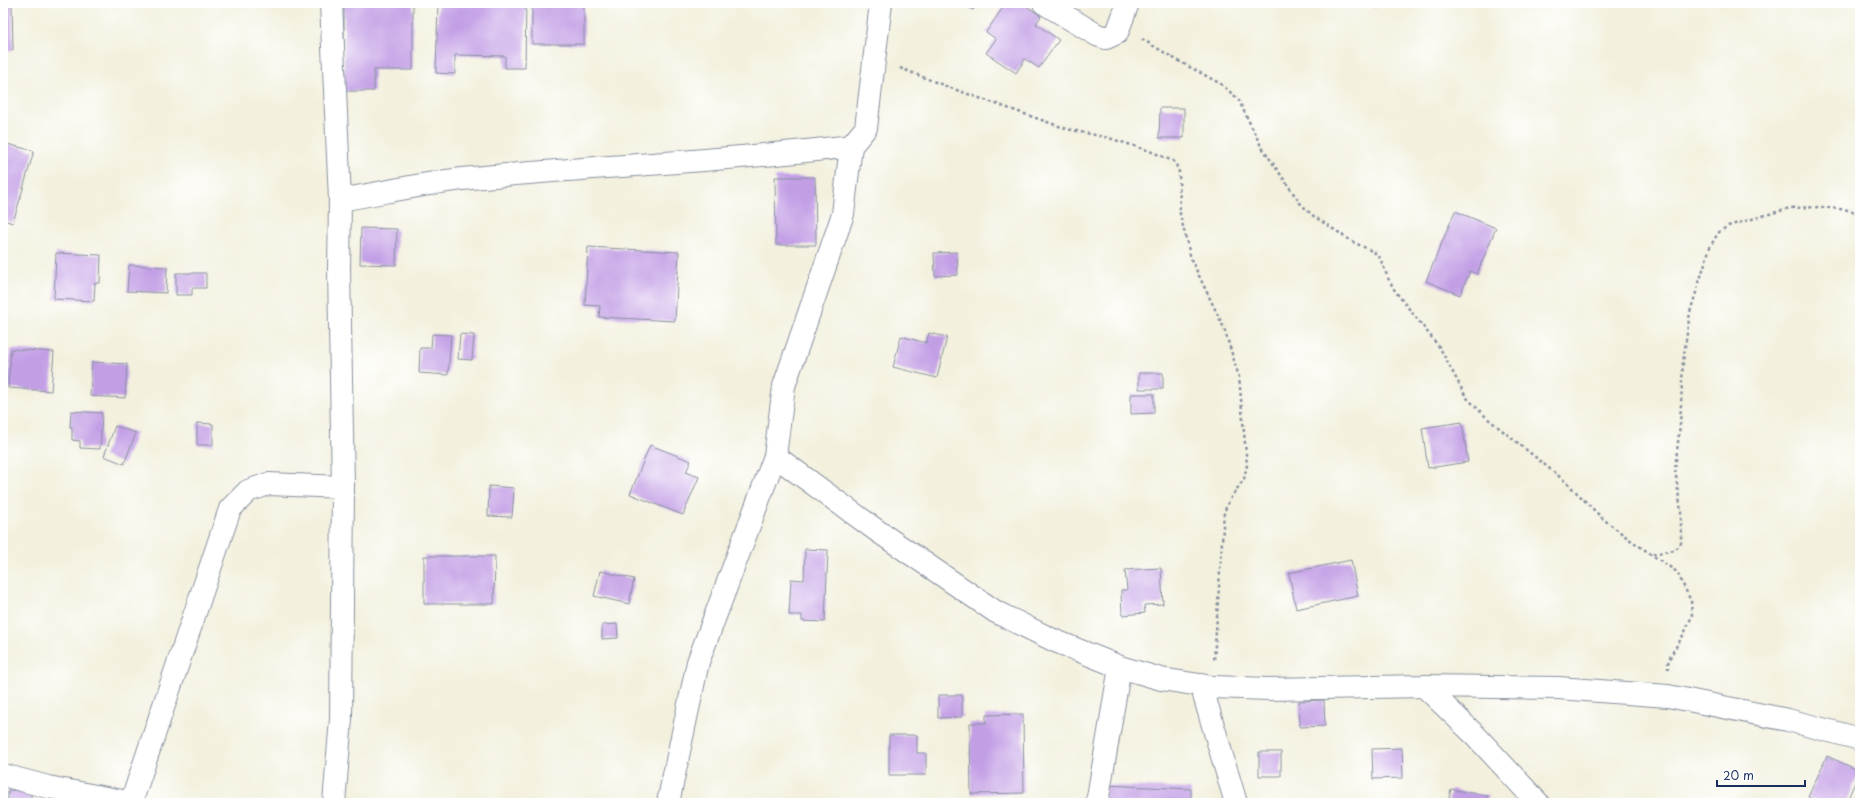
<svg xmlns="http://www.w3.org/2000/svg" width="1863" height="806" viewBox="0 0 1863 806" font-family="'Playpen Sans',sans-serif">
<style>
.building{fill:#c29ee5}
.lines{fill:none;stroke-linecap:round;stroke-linejoin:round}
.minor-casing{stroke:#87909e;stroke-width:24}
.tertiary-casing{stroke:#87909e;stroke-width:24}
.path{stroke:#87909e;stroke-width:2.5;stroke-dasharray:3 3;stroke-linecap:butt}
.minor{stroke:#fff;stroke-width:22}
.tertiary{stroke:#fff;stroke-width:22}
</style>
<rect width="100%" height="100%" fill="#fff"/>
<filter id="ink" filterUnits="userSpaceOnUse"><feTurbulence type="fractalNoise" baseFrequency=".025" numOctaves="2"/><feDisplacementMap in="SourceGraphic" scale="8" xChannelSelector="R" yChannelSelector="G"/><feConvolveMatrix kernelMatrix="1 2 1 2 8 2 1 2 1" color-interpolation-filters="sRGB"/></filter>
<filter id="wash" filterUnits="userSpaceOnUse"><feTurbulence type="fractalNoise" baseFrequency=".012" numOctaves="4" result="noise"/><feDisplacementMap in="SourceGraphic" scale="16" xChannelSelector="R" yChannelSelector="G"/><feGaussianBlur stdDeviation="0.9" result="paint"/><feColorMatrix in="noise" values="0 0 0 0 0 0 0 0 0 0 0 0 0 0 0 0 0 1.4 0 .05"/><feComposite in="paint" operator="in"/></filter>
<g filter="url(#wash)">
<rect width="100%" height="100%" fill="#f3f0dd"/>
<g id="blocks">
<!-- building -->
<path class="building" d="M3,3H12L13,50L3,51Z
M344,3H413V70H374V91H344Z
M438,3H526L525,68H505V56L455,55V74L436,73Z
M532,3H584V44H532Z
M961,3H977L973,10Z
M1006,3H1022L1041,16L1036,24L1059,40L1039,68L1025,59L1016,73L986,53L996,39L986,32Z
M1363,3H1379L1376,8Z
M1160,108H1184V138H1159Z
M7,144L34,151L13,223L3,220V157Z
M775,177H815L816,245H776Z
M1455,211L1496,228L1477,274L1470,271L1460,295L1426,281Z
M361,228L397,229L396,265L360,264Z
M588,247L679,252L675,321L599,317L600,306L585,305Z
M957,252L958,275L935,276L934,253Z
M56,253L101,255L100,283H95L94,301L54,299Z
M129,265L167,267L166,293L127,291Z
M176,273H206V288H192V295H176Z
M929,333L947,337L937,378L893,367L901,336L926,343Z
M432,334L451,335L448,375L419,373L420,348H431Z
M460,334L474,335L472,360L458,359Z
M11,349L54,352L51,391L8,388Z
M92,362L127,364L125,398L90,396Z
M1139,373H1163V389H1139Z
M1131,394H1154V413L1131,414Z
M71,411L102,413L100,449L80,448V441L72,440V427H70Z
M1462,422L1468,462L1428,468L1422,428Z
M197,423L213,424V445H197Z
M115,426L136,433L124,464L104,456Z
M650,445L691,461L686,472L699,477L683,515L630,494Z
M489,486L514,488L512,517L488,516Z
M805,549L828,550L825,622L802,621V615H789L791,579L804,580Z
M424,556H495L494,604H424Z
M1351,560L1358,596L1296,609L1289,573Z
M1161,568L1163,604L1144,605L1145,613L1122,615L1121,590H1127L1125,570Z
M600,571L634,579L629,604L594,596Z
M617,624L618,638L602,639V625Z
M938,695H962V717L938,718Z
M1324,700L1325,726L1300,727L1299,701Z
M1023,714L1024,793L971,794L970,723H986V715Z
M889,735H917V753H926V775H889Z
M1402,748L1403,778L1373,779L1372,749Z
M1259,752H1281V776H1259Z
M1827,756L1860,771L1846,803H1821L1808,797Z
M1105,785L1191,789V803H1105Z
M1451,789L1488,796L1487,803H1448Z
M8,790L31,791V803H8Z"/>
</g>
</g>
<g filter="url(#ink)">
<use href="#blocks" fill-opacity="0" stroke="#87909e" stroke-width="1"/>
<g class="lines">
<!-- minor casing -->
<g class="minor-casing">
<path id="minor" d="M331,3L340,200L339,270L343,487L341,719L334,803
M1044,3L1097,35L1106,38L1117,33L1128,3
M340,200C381,193 421,184 462,179C592,166 722,162 851,146L866,128L881,3
M775,456L876,530L996,612L1053,640L1120,667L1161,679L1213,687L1269,689L1424,686L1558,688L1668,696L1788,720L1860,739
M1201,685L1236,803
M1424,686L1475,735L1538,803
M131,803L230,509L248,491L268,484L343,487
M668,803L698,662L775,456L784,386L843,214L851,146
M1097,803L1120,667"/>
</g>
<!-- tertiary casing -->
<g class="tertiary-casing">
<path id="tertiary" d="M3,775L48,787L133,803"/>
</g>
<!-- path -->
<path class="path" d="M1142,39L1175,59L1221,84L1238,99L1261,146L1300,203L1312,215L1353,242L1374,252L1380,258L1388,278L1395,291L1440,348L1466,397L1487,418L1566,482L1602,518L1629,539L1677,572L1691,601L1692,616L1684,634L1671,655L1668,663V669
M900,68L948,87L1067,129L1109,138L1150,151L1175,162L1179,172L1180,214L1191,259L1224,328L1239,377L1247,465L1244,479L1230,499L1224,512L1214,661
M1653,554L1675,550L1681,543V512L1675,469L1680,425L1683,362L1690,312L1710,247L1718,233L1728,226L1790,208L1821,207L1849,210L1860,214"/>
<!-- minor -->
<use href="#minor" class="minor"/>
<!-- tertiary -->
<use href="#tertiary" class="tertiary"/>
</g>
</g>
<!-- margin -->
<rect width="1863" height="806" fill="none" stroke="#fff" stroke-width="16"/>
<!-- scale -->
<path d="M1717 780v6h88v-6" fill="none" stroke="#1b2f5e" stroke-width="2"/>
<text x="1723" y="780" font-size="12" fill="#1b2f5e" stroke="#ffffff" stroke-width="3" paint-order="stroke">20 m</text>
</svg>
